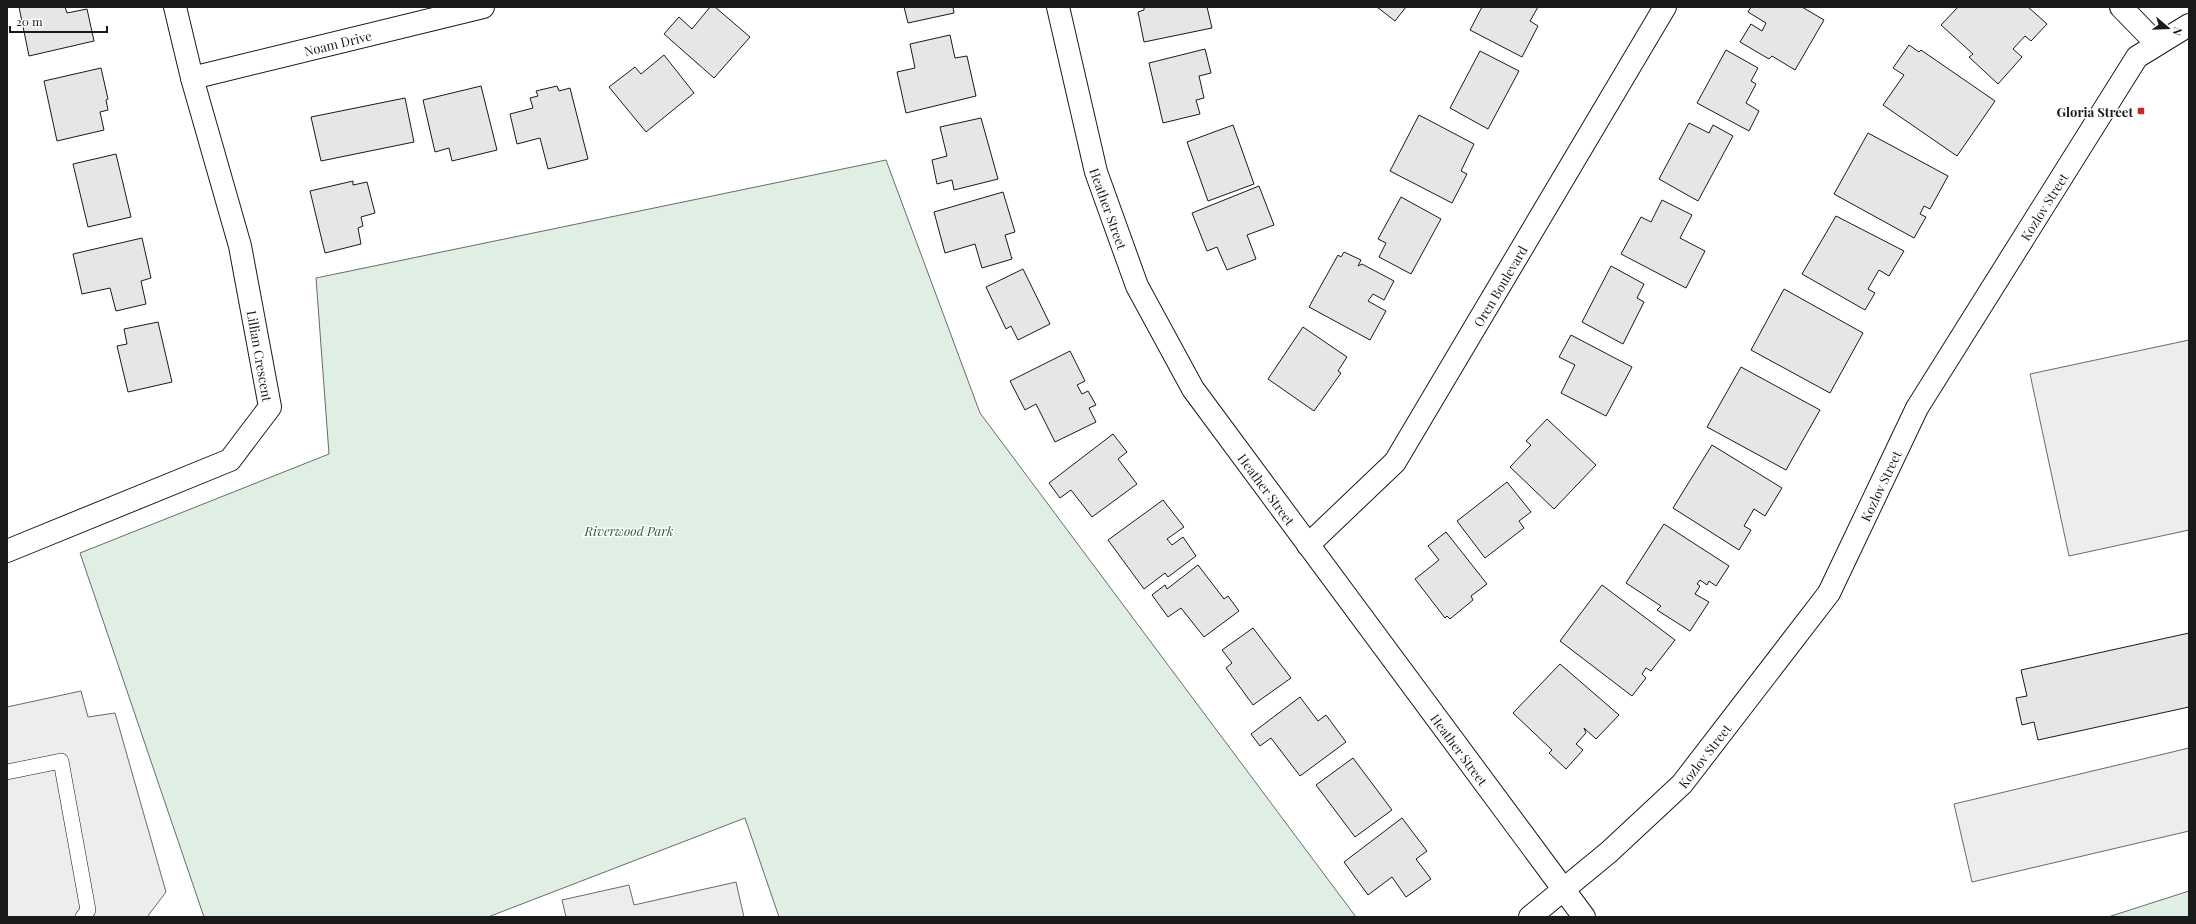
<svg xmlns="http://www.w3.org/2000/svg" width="2196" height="924" viewBox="0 0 2196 924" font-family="'Playfair Display',serif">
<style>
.green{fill:#e0efe3;stroke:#6a6a6a}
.parking{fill:#ededed;stroke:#6a6a6a}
.building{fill:#e6e6e6;stroke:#1a1a1a}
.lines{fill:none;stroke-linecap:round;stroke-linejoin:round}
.lane-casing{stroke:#1a1a1a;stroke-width:16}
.street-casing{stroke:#1a1a1a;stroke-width:24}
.secondary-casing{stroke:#1a1a1a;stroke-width:24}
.lane{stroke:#fff;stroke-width:15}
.street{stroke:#fff;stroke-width:22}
.secondary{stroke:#fff;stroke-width:22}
.poi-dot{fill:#c62828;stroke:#fff;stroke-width:1.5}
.labels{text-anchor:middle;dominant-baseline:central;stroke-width:3;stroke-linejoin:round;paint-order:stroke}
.street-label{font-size:13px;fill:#1a1a1a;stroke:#fff}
.poi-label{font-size:13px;font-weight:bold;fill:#1a1a1a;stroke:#fff;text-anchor:end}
.park-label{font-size:13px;font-style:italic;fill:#2b5a34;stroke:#fff}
</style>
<rect width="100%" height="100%" fill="#fff"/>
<!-- green -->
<path class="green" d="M886,160L980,413L1356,917H779L745,818L488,917H204L80,553L329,454L316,278Z
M2189,891V917H2108Z"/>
<!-- parking -->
<path class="parking" d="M2189,340V530L2069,556L2030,374Z
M81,691L88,717L115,713L166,892L147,917H7V707Z
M2189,748V831L1972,882L1954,804Z
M736,882L744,917H566L562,900L629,885L634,905Z"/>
<!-- building -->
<path class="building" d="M19,7H65L67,13L87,9L94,41L29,56Z
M710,7H715L750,37L714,78L664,34L679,17L692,29Z
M904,7H953L954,13L908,23Z
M1144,7H1207L1212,28L1144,42L1138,12L1144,10Z
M1377,7H1406L1395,21Z
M1482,7H1538L1530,21L1538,26L1522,57L1470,30Z
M1751,7H1802L1824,20L1795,70L1772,56L1769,59L1740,42L1751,24L1762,31L1766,23L1748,12Z
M1958,7H2028L2047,24L2031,41L2025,36L2013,49L2022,57L1998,84L1969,57L1973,54L1941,25Z
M950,35L955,58L967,56L976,96L906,113L897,72L915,68L910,44Z
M1909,45L1919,52L1921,50L1995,101L1957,156L1883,105L1904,75L1893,68Z
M1205,49L1211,73L1199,76L1204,98L1196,100L1200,114L1163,123L1149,63Z
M1726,50L1758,68L1751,81L1756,84L1746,103L1759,111L1749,131L1697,103Z
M1480,51L1519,71L1488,129L1450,108Z
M664,55L694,93L646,132L609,87L635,67L641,74Z
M101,68L108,99L106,100L108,110L100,112L104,130L57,141L44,81Z
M481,86L497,150L452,161L449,148L435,152L423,100Z
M557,86L559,91L570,88L588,159L548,169L540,138L517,144L510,114L533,108L530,98L538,96L536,91Z
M405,98L414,142L321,161L311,117Z
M1419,115L1474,144L1461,171L1467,174L1452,203L1390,171Z
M981,118L998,179L954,190L952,180L937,184L932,160L947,156L940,127Z
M1689,123L1709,133L1713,125L1733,136L1698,201L1659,179Z
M1233,125L1254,184L1208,201L1187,142Z
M1868,133L1948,176L1930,209L1924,206L1920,214L1926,217L1914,238L1834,194Z
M116,154L131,217L88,227L73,164Z
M353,181V185L367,182L375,213L361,217L363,226L358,228L361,244L325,253L310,191Z
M1259,186L1274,225L1247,235L1256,259L1227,270L1217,247L1207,251L1192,213Z
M1003,192L1015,232L1005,235L1012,259L982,268L975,244L945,253L934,212Z
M1401,197L1441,219L1411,274L1379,257L1386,243L1378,239Z
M1662,200L1692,215L1680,238L1705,251L1686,288L1621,254L1641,217L1651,222Z
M1836,216L1904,251L1889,276L1879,270L1868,289L1875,293L1865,310L1802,274Z
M142,238L151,278L141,281L146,304L116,311L110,288L82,294L73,254Z
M1344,252L1361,260L1358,266L1362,264L1394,281L1384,300L1373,294L1368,301L1386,311L1370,340L1309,307L1338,255L1341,257Z
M1611,266L1644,284L1637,298L1644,302L1623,344L1582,322Z
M1023,269L1050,324L1018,340L1011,326L1006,329L986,287Z
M1784,289L1863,333L1830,393L1751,350Z
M158,322L172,382L128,392L117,346L127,344L124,329Z
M1303,327L1347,357L1338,371L1341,373L1314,411L1268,379Z
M1571,335L1632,367L1606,416L1561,393L1575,365L1559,357Z
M1070,351L1085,381L1077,385L1082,394L1088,391L1096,405L1089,408L1096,422L1055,442L1036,404L1025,410L1010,381Z
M1741,367L1820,410L1786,470L1707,427Z
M1547,419L1596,465L1554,509L1510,467L1531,445L1526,441Z
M1113,434L1127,452L1118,459L1137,484L1092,517L1071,490L1060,498L1049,483Z
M1712,445L1782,488L1765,516L1754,509L1744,526L1751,530L1739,550L1673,508Z
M1507,482L1531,512L1519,521L1524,528L1485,558L1457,521Z
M1163,500L1184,527L1167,539L1172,545L1183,537L1196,556L1168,577L1165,573L1144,589L1108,540Z
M1664,524L1729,566L1716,586L1709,581L1707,585L1700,580L1697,584L1700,586L1695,594L1709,602L1690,631L1657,610L1661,606L1626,583Z
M1446,532L1487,584L1471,596L1473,600L1450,619L1447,616L1445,618L1415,579L1439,560L1428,546Z
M1198,565L1224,599L1228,596L1239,611L1204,637L1181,608L1168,617L1152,595L1165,585L1167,589Z
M1602,585L1675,640L1651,671L1646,668L1642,674L1646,678L1632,696L1560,641Z
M1253,628L1291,678L1253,705L1226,668L1232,663L1222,650Z
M2189,633V707L2038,740L2034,722L2022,725L2016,698L2027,696L2021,670Z
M1560,664L1619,715L1596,739L1584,728L1586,733L1576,744L1583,750L1566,769L1549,753L1552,750L1513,713Z
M1300,697L1318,721L1326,715L1346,742L1300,776L1271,738L1260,746L1251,734Z
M1353,758L1392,810L1355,837L1316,785Z
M1402,818L1427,851L1416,859L1431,879L1406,897L1392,877L1368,895L1344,862Z"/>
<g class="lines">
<!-- lane casing -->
<g class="lane-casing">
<path id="lane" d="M7,772L61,761L88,910L83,917"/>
</g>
<!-- street casing -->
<g class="street-casing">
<g id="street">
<path id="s1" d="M1058,7L1096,172L1137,286L1193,389L1584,917"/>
<path d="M2121,7L2157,44"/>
<path id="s2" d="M192,78L483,7"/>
<path id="s3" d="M1308,545L1395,462L1665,7"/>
<path d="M7,551L230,460L270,407L240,246L192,78L175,7"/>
</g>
</g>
<!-- secondary casing -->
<g class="secondary-casing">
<g id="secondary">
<path id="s4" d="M1530,917L1609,852L1682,784L1829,593L1917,408L2137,57L2189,25"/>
</g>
</g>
<!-- lane -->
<use href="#lane" class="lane"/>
<!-- street -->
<use href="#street" class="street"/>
<!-- secondary -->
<use href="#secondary" class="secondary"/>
</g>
<!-- markers -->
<rect class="poi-dot" x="2137" y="107" width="8" height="8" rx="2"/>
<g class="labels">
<!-- street labels -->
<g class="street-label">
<text stroke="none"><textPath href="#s2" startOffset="150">Noam Drive</textPath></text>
<text stroke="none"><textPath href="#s4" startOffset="886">Kozlov Street</textPath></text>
<text stroke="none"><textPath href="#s1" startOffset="208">Heather Street</textPath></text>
<text stroke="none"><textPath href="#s3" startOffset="325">Oren Boulevard</textPath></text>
<text transform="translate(260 356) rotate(80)">Lillian Crescent</text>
<text stroke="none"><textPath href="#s4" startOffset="562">Kozlov Street</textPath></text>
<text stroke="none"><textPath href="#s1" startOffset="532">Heather Street</textPath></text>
<text stroke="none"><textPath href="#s1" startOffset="856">Heather Street</textPath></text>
<text stroke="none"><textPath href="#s4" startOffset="238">Kozlov Street</textPath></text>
</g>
<!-- poi labels -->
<g class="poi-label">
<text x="2133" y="111">Gloria Street</text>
</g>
<!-- park labels -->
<g class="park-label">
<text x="629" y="530">Riverwood Park</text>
</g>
</g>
<!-- border -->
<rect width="2196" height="924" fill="none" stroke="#1a1a1a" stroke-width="16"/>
<!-- north arrow -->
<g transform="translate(2168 28) rotate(109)" stroke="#ffffff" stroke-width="3" paint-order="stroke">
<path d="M0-3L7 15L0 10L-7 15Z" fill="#1a1a1a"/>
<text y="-6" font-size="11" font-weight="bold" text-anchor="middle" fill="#1a1a1a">N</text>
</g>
<!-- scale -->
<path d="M10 26v6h97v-6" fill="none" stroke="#1a1a1a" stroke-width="2"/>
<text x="16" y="26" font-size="12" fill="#1a1a1a" stroke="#ffffff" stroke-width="3" paint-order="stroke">20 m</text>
</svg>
